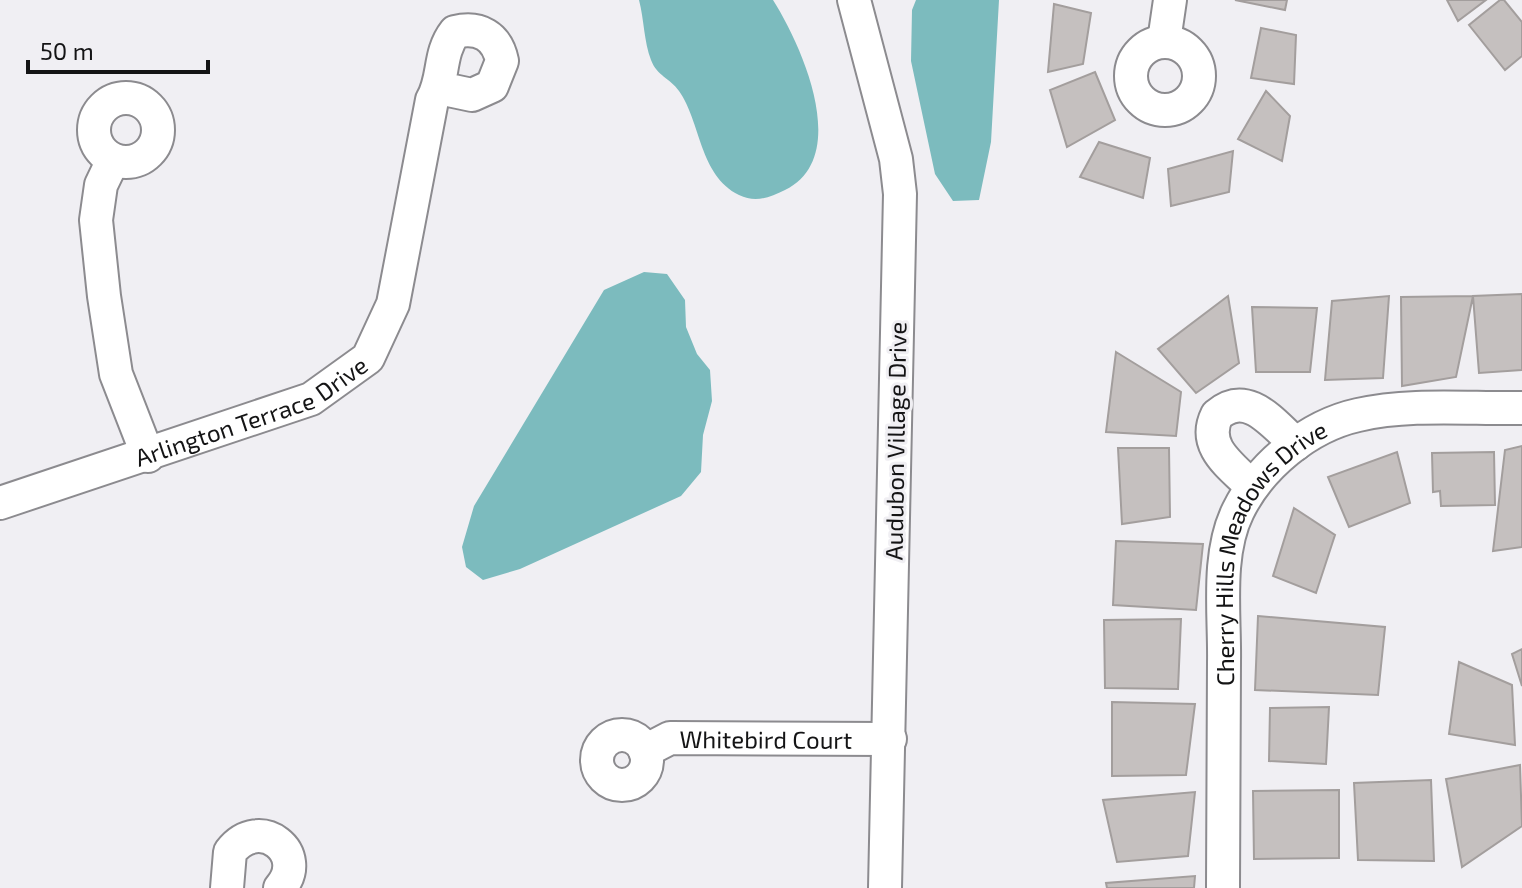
<svg xmlns="http://www.w3.org/2000/svg" width="1522" height="888" viewBox="0 0 1522 888" font-family="'Exo 2',sans-serif">
<style>
.water{fill:#7cbbbe}
.building{fill:#c5c0bf;stroke:#a39e9d;stroke-width:2}
.lines{fill:none;stroke-linecap:round;stroke-linejoin:round}
.minor-casing{stroke:#8c8b8f;stroke-width:36}
.minor{stroke:#fff;stroke-width:32}
.labels{text-anchor:middle;dominant-baseline:central;stroke-width:6;stroke-linejoin:round;paint-order:stroke}
.street-label{font-size:24px;fill:#141415;stroke:#f0eff3}
</style>
<rect width="100%" height="100%" fill="#f0eff3"/>
<!-- water -->
<path class="water" d="M639,0H773C802,46 852,157 785,190C769,198 755,203 739,195C699,175 701,122 679,91C670,78 657,76 651,60C644,42 644,19 639,0Z
M916,0H999L991,142L979,200L953,201L935,174L911,61L912,10Z
M644,272L667,274L685,300L686,327L697,354L710,370L712,401L703,435L701,472L681,496L520,569L483,580L466,567L462,547L474,506L604,290Z"/>
<!-- building -->
<path class="building" d="M1235,0H1287L1285,10Z
M1447,0H1486L1458,21Z
M1500,0H1504L1522,22V56L1505,70L1469,25Z
M1054,4L1091,13L1083,64L1048,72Z
M1261,28L1296,35L1294,84L1251,78Z
M1095,72L1115,120L1067,147L1050,90Z
M1266,91L1290,116L1282,161L1238,139Z
M1099,142L1150,158L1143,198L1080,177Z
M1233,151L1229,192L1171,206L1168,169Z
M1522,294V370L1479,373L1473,296Z
M1228,296L1239,363L1196,393L1158,349Z
M1389,296L1383,378L1325,380L1332,301Z
M1473,296L1456,377L1402,386L1401,297Z
M1252,307L1317,308L1310,372H1256Z
M1116,352L1181,392L1176,436L1106,432Z
M1522,446V547L1493,551L1505,450Z
M1118,448H1169L1170,517L1122,524Z
M1397,452L1410,503L1349,527L1328,477Z
M1494,452L1495,505L1441,506L1440,491L1433,492L1432,453Z
M1294,508L1335,535L1316,593L1273,576Z
M1116,541L1203,544L1196,610L1113,605Z
M1258,616L1385,627L1378,695L1255,690Z
M1181,619L1178,689L1105,688L1104,620Z
M1522,649V686L1512,654Z
M1459,662L1512,685L1515,745L1449,734Z
M1112,702L1195,704L1186,775L1112,776Z
M1329,707L1326,764L1269,761L1270,708Z
M1520,765L1522,826L1462,867L1446,779Z
M1431,780L1434,861L1358,860L1354,783Z
M1339,790V858L1254,859L1253,791Z
M1195,792L1188,856L1117,862L1103,800Z
M1195,876L1194,888H1107L1106,883Z"/>
<g class="lines">
<!-- minor casing -->
<g class="minor-casing">
<g id="minor">
<path d="M854,0L896,159L900,194L885,888"/>
<path d="M1164,41L1170,0"/>
<circle cx="1165" cy="76" r="34"/>
<circle cx="126" cy="130" r="32"/>
<path d="M113,160L101,185L96,220L104,296L116,374L148,456"/>
<path d="M1252,487C1232,466 1201,447 1217,415C1248,389 1272,423 1296,444"/>
<path id="s1" d="M0,503L311,399L368,358L393,304L432,100C445,78 438,54 455,32C479,26 497,36 502,61L492,86L472,95L439,88"/>
<circle cx="622" cy="760" r="25"/>
<path id="s2" d="M645,751L670,738L890,739"/>
<path d="M227,888L230,852C260,813 310,854 280,888"/>
<path id="s3" d="M1223,888C1223,813 1224,738 1224,662C1225,616 1216,555 1238,511C1260,466 1308,426 1358,415C1410,403 1469,409 1522,408"/>
</g>
</g>
<!-- minor -->
<use href="#minor" class="minor"/>
</g>
<g class="labels">
<!-- street labels -->
<g class="street-label">
<text stroke="none"><textPath href="#s1" startOffset="268">Arlington Terrace Drive</textPath></text>
<text transform="translate(895 441) rotate(-89)">Audubon Village Drive</text>
<text stroke="none"><textPath href="#s3" startOffset="352">Cherry Hills Meadows Drive</textPath></text>
<text stroke="none"><textPath href="#s2" startOffset="124">Whitebird Court</textPath></text>
</g>
</g>
<!-- scale -->
<path d="M28 60v12h180v-12" fill="none" stroke="#141415" stroke-width="4"/>
<text x="40" y="60" font-size="24" fill="#141415" stroke="#f0eff3" stroke-width="6" paint-order="stroke">50 m</text>
</svg>
